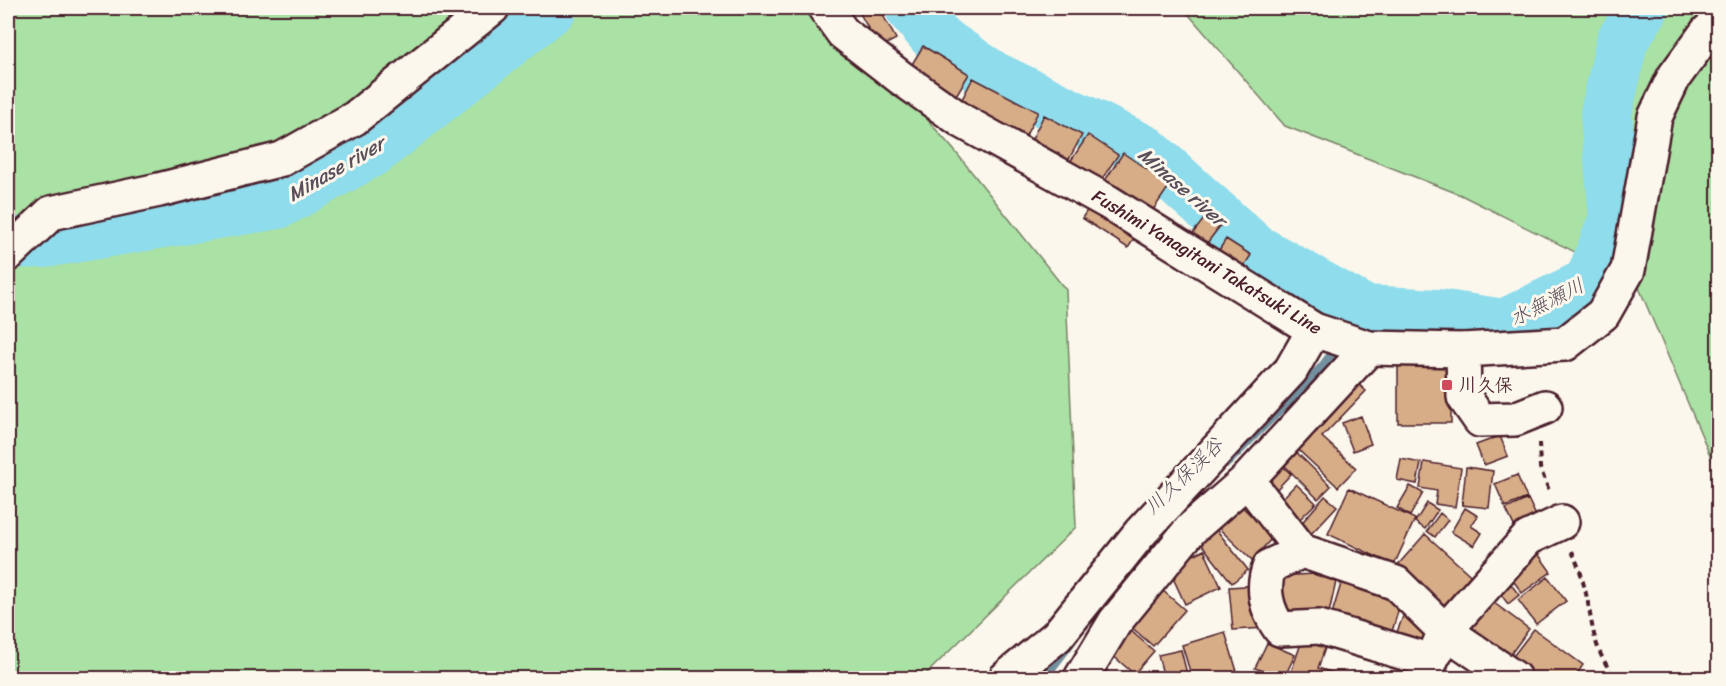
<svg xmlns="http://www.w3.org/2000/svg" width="1726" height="686" viewBox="0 0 1726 686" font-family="Sriracha,'Klee One',sans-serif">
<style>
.green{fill:#aae1a4;stroke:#7a8068;stroke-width:1.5}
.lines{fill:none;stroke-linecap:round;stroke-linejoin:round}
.stream{stroke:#73909f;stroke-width:9}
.river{stroke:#8edcec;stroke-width:52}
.building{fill:#d7ad88;stroke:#4a1f2b;stroke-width:1.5}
.minor-casing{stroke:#4a1f2b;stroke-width:38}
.major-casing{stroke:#4a1f2b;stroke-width:38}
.path{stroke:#4a1f2b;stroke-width:4;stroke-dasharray:6 4.5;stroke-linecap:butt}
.minor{stroke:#fbf7ec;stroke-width:33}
.major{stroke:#fbf7ec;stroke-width:33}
.poi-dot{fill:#d1495b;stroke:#fbf7ec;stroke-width:2}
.labels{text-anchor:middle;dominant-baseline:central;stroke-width:6;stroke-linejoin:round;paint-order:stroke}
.street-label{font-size:18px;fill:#4a1f2b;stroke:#fbf7ec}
.poi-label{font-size:18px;font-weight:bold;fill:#4a1f2b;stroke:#fbf7ec;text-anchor:start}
.water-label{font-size:20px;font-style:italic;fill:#5b4e5b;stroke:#fbf7ec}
</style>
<rect width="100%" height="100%" fill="#fbf7ec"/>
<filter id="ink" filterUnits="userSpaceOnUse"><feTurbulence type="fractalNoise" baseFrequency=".0167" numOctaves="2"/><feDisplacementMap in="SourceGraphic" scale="12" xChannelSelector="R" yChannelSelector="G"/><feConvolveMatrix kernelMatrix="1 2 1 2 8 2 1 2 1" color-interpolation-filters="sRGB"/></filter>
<g filter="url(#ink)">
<!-- green -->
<path class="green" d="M8,8H829L954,150L1066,290L1076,527L922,678H8Z
M1183,8H1718V474L1637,283L1461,195L1285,126Z"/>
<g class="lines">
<!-- stream -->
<path class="stream" d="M1347,333L1364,311
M1227,463L1322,367L1339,344
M1044,678L1073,640"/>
<!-- river -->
<path class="river" d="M911,8L938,40L993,77L1145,151L1255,250L1364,311L1438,315L1504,325L1590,283L1615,218L1606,114L1622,41L1643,8
M8,243L43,242L278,203L375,149L551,8"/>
</g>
<!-- building -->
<path class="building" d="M857,8H879L896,39L879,48Z
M923,46L969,74L952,102L906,74Z
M973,78L1038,112L1024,139L959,105Z
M1044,115L1082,135L1068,161L1031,141Z
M1088,135L1118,155L1100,182L1070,162Z
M1123,153L1170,185L1149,216L1102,185Z
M1092,203L1138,233L1128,248L1082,218Z
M1207,215L1220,226L1204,247L1190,237Z
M1226,239L1251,255L1239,274L1214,258Z
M1398,362H1451V423H1398Z
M1353,379L1366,391L1322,437L1356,468L1338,487L1292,444Z
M1361,416L1371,444L1353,451L1342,423Z
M1500,436L1508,456L1484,465L1476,445Z
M1291,447L1331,486L1318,499L1279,460Z
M1401,459L1421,463L1417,484L1397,480Z
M1278,462L1291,474L1277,489L1265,477Z
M1424,462L1461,468L1455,507L1435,504L1437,491L1420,488Z
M1466,467L1493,471L1489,508L1462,505Z
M1517,475L1527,498L1505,507L1495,484Z
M1296,484L1316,503L1298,521L1279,502Z
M1410,486L1423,493L1410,516L1397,508Z
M1349,488L1415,519L1394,565L1328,534Z
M1230,495L1273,537L1252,560L1208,518Z
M1325,496L1337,506L1310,535L1299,526Z
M1528,499L1539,522L1517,532L1506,509Z
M1427,503L1438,510L1425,529L1415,522Z
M1465,508L1478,516L1471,526L1482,533L1474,546L1451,532Z
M1440,513L1448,520L1435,537L1427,531Z
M1215,528L1248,570L1232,583L1199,541Z
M1425,534L1478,582L1449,615L1396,567Z
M1534,548L1551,572L1522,593L1505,569Z
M1204,550L1221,587L1185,604L1168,567Z
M1338,573L1328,617L1276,621L1274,576Z
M1344,574L1404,591L1391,635L1331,617Z
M1504,575L1519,595L1508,604L1493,584Z
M1548,577L1566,601L1536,624L1518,600Z
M1153,582L1185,610L1153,646L1121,618Z
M1261,585L1265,628L1233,630L1229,587Z
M1486,597L1529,629L1502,666L1459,634Z
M1408,603L1435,626L1427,653L1394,640Z
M1123,624L1154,651L1134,674L1103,647Z
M1306,629L1329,637L1318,668L1349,678H1289Z
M1534,629L1583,665L1574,678H1527L1507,664Z
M1225,632L1239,678H1192L1182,645Z
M1267,643L1295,655L1284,678L1255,668Z
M1181,650L1188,678H1164L1158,655Z"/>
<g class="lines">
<!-- minor casing -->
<g class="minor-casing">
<path id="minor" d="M1463,350L1464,397L1480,420L1515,419L1545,407
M1247,480L1302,551L1396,583L1445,631L1514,678
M1302,551L1270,566C1261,587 1266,610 1280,629L1319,627L1431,661
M1436,652L1445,631L1528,538L1562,522
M1006,678L1057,636L1140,533L1291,370L1314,330
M1081,678L1115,622L1191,529L1247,480L1369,348"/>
</g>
<!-- major casing -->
<g class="major-casing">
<path id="major" d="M825,8L843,33L901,78L962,121L1108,202L1314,330L1369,348L1463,350L1565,344L1603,314L1628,270L1655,117L1674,77L1707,32L1718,23
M8,254L51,213L159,190L282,159L355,118L492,8"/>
</g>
<!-- path -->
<path class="path" d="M1539,443L1540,468L1550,493
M1572,551C1576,561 1581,571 1583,582C1594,620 1589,646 1616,678"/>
<!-- minor -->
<use href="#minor" class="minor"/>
<!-- major -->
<use href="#major" class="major"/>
</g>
</g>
<!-- markers -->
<rect class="poi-dot" x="1441" y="379" width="12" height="12" rx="3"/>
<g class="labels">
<!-- street labels -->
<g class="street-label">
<text transform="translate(1207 262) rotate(31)">Fushimi Yanagitani Takatsuki Line</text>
</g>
<!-- poi labels -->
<g class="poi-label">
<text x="1459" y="385">川久保</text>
</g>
<!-- water labels -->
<g class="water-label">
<text transform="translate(336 169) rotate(-30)">Minase river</text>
<text transform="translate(1182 187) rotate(41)">Minase river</text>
<text transform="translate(1547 302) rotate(-27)">水無瀬川</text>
<text transform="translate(1184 476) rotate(-44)">川久保渓谷</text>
</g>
</g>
<!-- margin -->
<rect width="1726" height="686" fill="none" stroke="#fbf7ec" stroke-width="30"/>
<rect x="15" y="15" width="1696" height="656" fill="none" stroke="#4a1f2b" stroke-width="2" filter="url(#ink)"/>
</svg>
